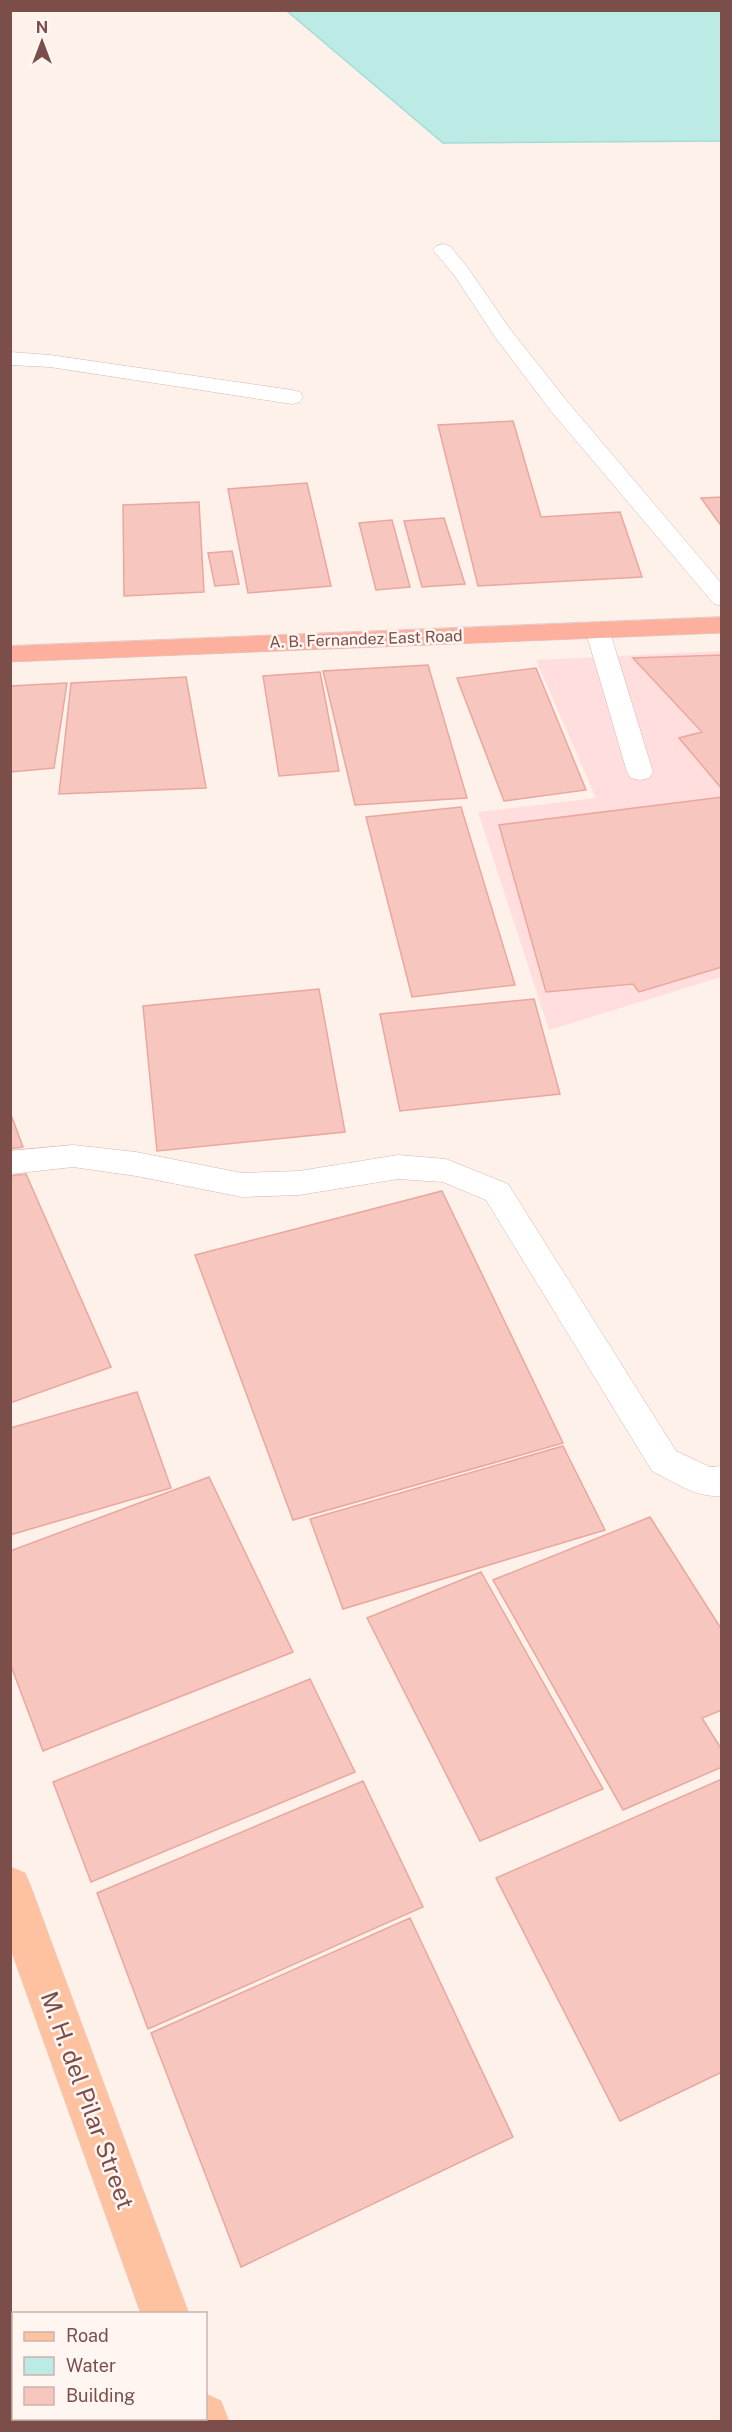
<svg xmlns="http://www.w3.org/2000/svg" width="732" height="2432" viewBox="0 0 732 2432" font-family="'Public Sans',sans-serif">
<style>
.commercial{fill:#ffdedd}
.water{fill:#bceae4;stroke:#a1ddd6;stroke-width:1.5}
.building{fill:#f6c6bf;stroke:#eaa79e;stroke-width:1.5}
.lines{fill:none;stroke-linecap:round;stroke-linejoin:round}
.service-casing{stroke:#d4b6b0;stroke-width:1}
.minor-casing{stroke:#d4b6b0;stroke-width:1}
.primary-casing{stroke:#dacdcc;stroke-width:1}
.trunk-casing{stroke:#dacdcc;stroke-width:1}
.service{fill:#fff;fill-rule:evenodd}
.minor{fill:#fff;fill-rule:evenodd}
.primary{fill:#ffc2a0;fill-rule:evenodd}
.trunk{fill:#feb09e;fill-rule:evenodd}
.labels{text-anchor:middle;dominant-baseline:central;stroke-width:5;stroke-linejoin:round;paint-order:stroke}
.far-street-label{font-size:16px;fill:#7c4e4a;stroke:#fff6f2}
.near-street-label{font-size:24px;fill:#7c4e4a;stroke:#fff6f2}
</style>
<rect width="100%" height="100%" fill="#fef1ea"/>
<!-- commercial -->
<path class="commercial" d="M721,651V977L549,1030L478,812L596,798L536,660Z"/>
<!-- water -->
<path class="water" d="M287,11H721V141L443,143Z"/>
<!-- building -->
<path class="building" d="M513,421L541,517L620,512L642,577L478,586L438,425Z
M307,483L331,586L248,593L228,489Z
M722,497V527L701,498Z
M199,502L204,592L124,596L123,505Z
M444,518L465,584L422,587L404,521Z
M392,520L410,587L376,590L359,523Z
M232,551L239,584L215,586L208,553Z
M722,655V789L679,738L702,732L633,658Z
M428,665L467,798L355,805L323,671Z
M536,668L586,790L504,801L457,678Z
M320,672L339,771L279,776L263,676Z
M186,677L206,788L59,794L71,683Z
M67,683L54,768L10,772V686Z
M722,797V967L639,992L633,984L546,992L499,825Z
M461,807L515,985L412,997L366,817Z
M319,989L345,1132L157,1151L143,1006Z
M534,999L560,1094L400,1111L380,1014Z
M10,1112L23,1147L10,1149Z
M26,1174L111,1367L10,1403V1176Z
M442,1191L563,1443L293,1520L195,1255Z
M137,1392L171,1488L10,1535V1428Z
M563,1446L605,1530L343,1609L310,1519Z
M209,1477L293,1652L43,1751L10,1663V1551Z
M650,1517L722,1630V1710L702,1718L722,1750V1767L623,1810L493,1580Z
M481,1572L603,1789L480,1841L367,1618Z
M310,1679L355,1772L91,1882L53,1782Z
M722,1779V2072L620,2121L496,1878Z
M363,1781L423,1907L148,2029L97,1893Z
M410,1918L513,2137L241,2267L151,2033Z"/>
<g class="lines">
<!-- service casing -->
<g class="service-casing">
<path id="service" d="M443,244L450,246L468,268L510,329L567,401L722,584V606L714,604L551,411L495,337L454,275L433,250L436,246Z
M597,622L606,624L609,629L653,772L649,778L640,780L631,778L627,772L585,629L588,624Z
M73,1145L136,1152L242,1173L299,1171L398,1155L446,1159L508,1184L676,1451L710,1467L722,1466V1496C696,1498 674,1482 652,1471L486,1200L443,1182L398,1179L299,1195L242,1197L136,1176L73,1167L10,1174V1151Z"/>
</g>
<!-- minor casing -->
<g class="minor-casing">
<path id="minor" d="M10,352L50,355L292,390L300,392L303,397L300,402L292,404L50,367L10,365Z"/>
</g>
<!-- primary casing -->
<g class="primary-casing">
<path id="primary" d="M10,1867L25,1873L31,1887L189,2314H141L10,1947Z
M206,2394L221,2401L229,2422H180V2418H206Z"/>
</g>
<!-- trunk casing -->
<g class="trunk-casing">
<path id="trunk" d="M722,617V633L10,662V646Z"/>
</g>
<!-- service -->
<use href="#service" class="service"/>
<!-- minor -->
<use href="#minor" class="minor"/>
<!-- primary -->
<use href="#primary" class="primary"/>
<!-- trunk -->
<use href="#trunk" class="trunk"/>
</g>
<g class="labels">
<!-- far-street labels -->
<g class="far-street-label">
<text transform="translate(366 639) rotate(-2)">A. B. Fernandez East Road</text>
</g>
<!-- near-street labels -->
<g class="near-street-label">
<text transform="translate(88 2100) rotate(70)">M. H. del Pilar Street</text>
</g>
</g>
<!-- border -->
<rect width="732" height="2432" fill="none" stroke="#7c4e4a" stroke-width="24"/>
<!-- legend -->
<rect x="12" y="2312" width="195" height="108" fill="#fff6f2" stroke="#cbb3af" stroke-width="1.5"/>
<rect x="24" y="2332" width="30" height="9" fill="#ffc2a0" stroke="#cbb3af" stroke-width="1.5"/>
<text x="66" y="2342" font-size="18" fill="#7c4e4a">Road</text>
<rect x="24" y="2357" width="30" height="18" fill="#bceae4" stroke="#cbb3af" stroke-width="1.5"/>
<text x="66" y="2372" font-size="18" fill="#7c4e4a">Water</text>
<rect x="24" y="2387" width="30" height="18" fill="#f6c6bf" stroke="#cbb3af" stroke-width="1.5"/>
<text x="66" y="2402" font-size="18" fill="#7c4e4a">Building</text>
<!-- north arrow -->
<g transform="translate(42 42)" stroke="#fff6f2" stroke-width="4.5" paint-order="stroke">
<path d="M0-4.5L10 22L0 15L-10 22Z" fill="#7c4e4a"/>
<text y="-9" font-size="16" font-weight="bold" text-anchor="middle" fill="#7c4e4a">N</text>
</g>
</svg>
